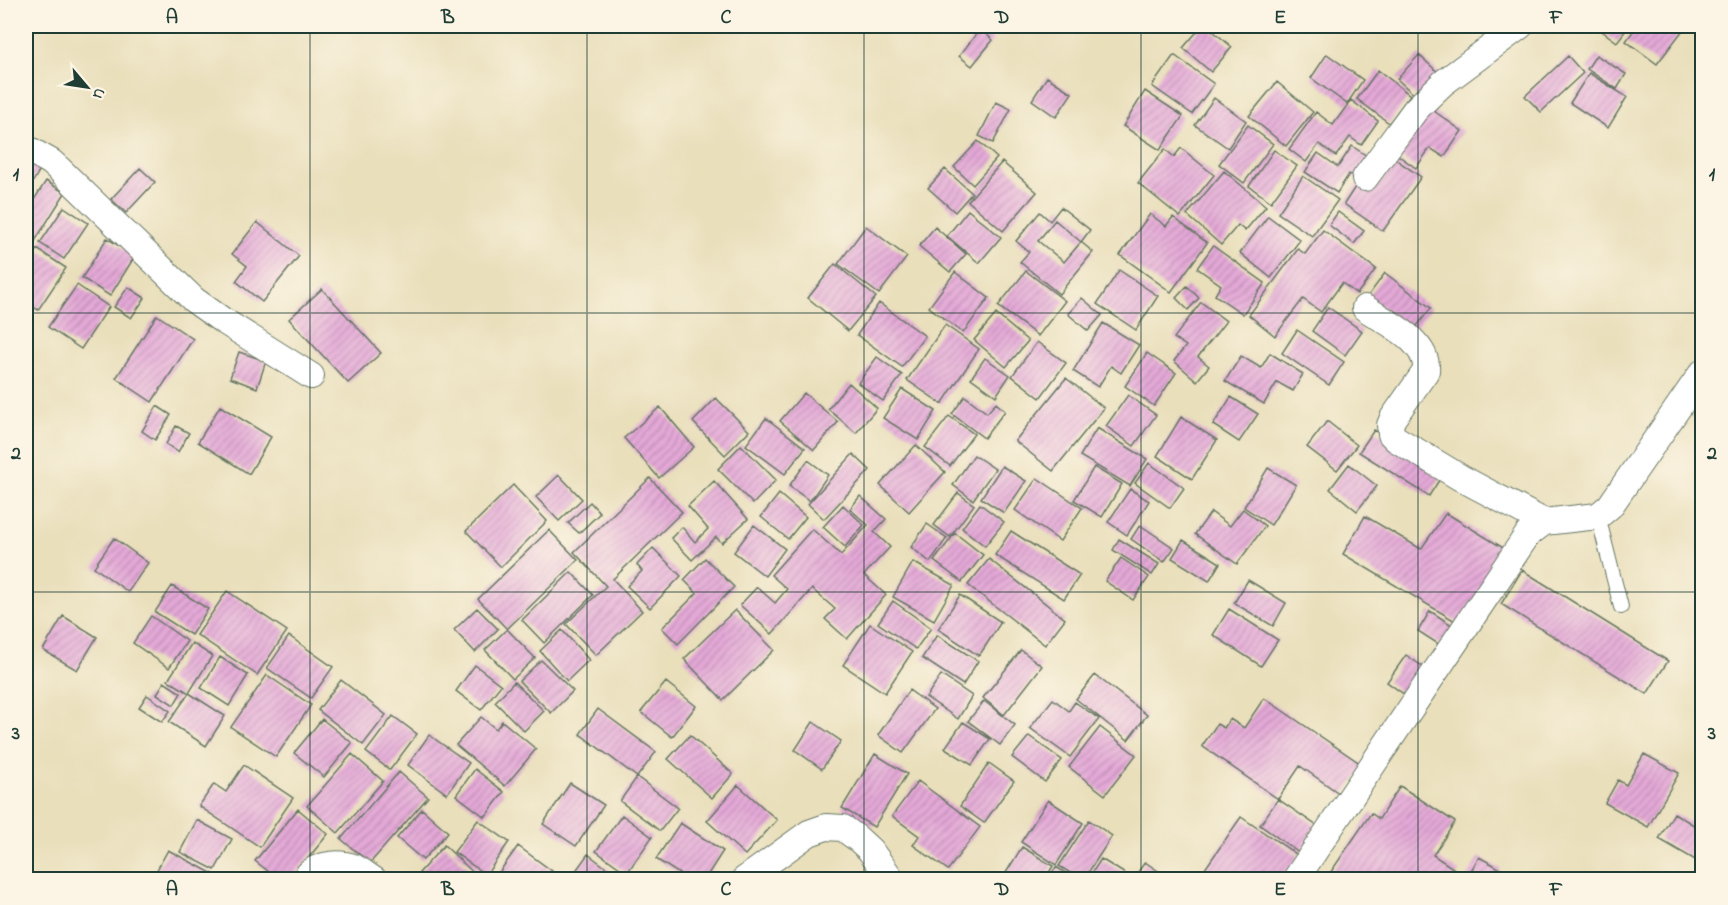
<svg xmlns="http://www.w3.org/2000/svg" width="1728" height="905" viewBox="0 0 1728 905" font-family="'Indie Flower',sans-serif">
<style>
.building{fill:url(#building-hatch);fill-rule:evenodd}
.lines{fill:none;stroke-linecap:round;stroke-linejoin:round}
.service-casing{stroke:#667663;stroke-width:16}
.minor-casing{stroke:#667663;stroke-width:28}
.service{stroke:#fff;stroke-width:14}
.minor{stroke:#fff;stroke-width:26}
.grid{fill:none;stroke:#1f3d34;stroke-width:1.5;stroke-opacity:0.55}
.neatline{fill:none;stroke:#1f3d34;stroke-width:2}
.grid-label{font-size:20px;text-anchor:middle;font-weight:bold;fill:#1f3d34}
</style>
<defs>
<pattern id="building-hatch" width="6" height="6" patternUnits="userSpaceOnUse" patternTransform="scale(1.5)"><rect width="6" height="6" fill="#e5a9d8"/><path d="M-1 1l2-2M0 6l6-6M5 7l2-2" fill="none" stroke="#b98bb0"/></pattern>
</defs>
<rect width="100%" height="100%" fill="#fcf5e5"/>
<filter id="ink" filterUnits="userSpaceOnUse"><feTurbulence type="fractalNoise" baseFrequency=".0167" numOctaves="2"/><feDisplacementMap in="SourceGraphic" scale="12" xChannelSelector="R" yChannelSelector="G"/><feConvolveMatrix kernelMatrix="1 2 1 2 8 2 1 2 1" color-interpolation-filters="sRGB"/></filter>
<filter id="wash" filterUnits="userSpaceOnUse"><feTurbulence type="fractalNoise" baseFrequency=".008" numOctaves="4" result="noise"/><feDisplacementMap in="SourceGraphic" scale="24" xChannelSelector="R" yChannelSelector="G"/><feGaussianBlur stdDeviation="1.35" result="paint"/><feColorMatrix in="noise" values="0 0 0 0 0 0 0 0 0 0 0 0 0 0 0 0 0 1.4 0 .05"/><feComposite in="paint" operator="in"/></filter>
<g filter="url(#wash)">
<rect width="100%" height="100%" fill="#e9dfbb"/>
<g id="blocks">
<!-- building -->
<path class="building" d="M1202,26H1207L1232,47L1211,72L1183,48Z
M1595,26H1629L1617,42Z
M1637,26H1686L1657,64L1626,41Z
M980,29L993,40L972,66L959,56Z
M1327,54L1363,80L1347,104L1311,78Z
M1174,55L1214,84L1192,114L1152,86Z
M1419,55L1441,75L1419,99L1397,79Z
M1596,55L1626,74L1617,89L1587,69Z
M1568,56L1583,73L1541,112L1525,96Z
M1378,70L1410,95L1389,123L1357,99Z
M1589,73L1627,97L1608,128L1570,103Z
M1047,77L1072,93L1056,117L1032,100Z
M1277,82L1313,112L1286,146L1249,116Z
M1145,91L1183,116L1160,150L1123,126Z
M1214,98L1246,121L1228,148L1195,125Z
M1351,100L1378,121L1361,145L1350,137L1336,156L1319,144L1306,162L1289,149L1316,112L1333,125Z
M996,102L1011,109L993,143L979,136Z
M1424,104L1462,131L1444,157L1430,148L1416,168L1392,151Z
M1248,125L1273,144L1244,183L1219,164Z
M978,141L997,158L973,185L954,167Z
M1352,146L1373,160L1388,154L1421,177L1383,231L1344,204L1359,181L1349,174L1337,193L1305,172L1318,153L1338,167Z
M1181,148L1214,175L1180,217L1138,183L1165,149L1174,157Z
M1274,150L1297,166L1271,202L1249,186Z
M26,154L43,164L26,194Z
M1002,162L1037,192L1003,231L968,201Z
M140,168L155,182L126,213L111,199Z
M945,169L972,193L955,212L928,188Z
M1224,171L1266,206L1245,231L1238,225L1221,245L1187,215Z
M1303,176L1338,200L1312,236L1278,213Z
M46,181L65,193L35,241L26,235V203L30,206Z
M64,207L88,223L64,259L40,243Z
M1061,207L1090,230L1081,242L1093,252L1059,294L1020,262L1029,252L1016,241L1040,212L1050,221ZM1055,220L1081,242L1064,262L1038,241Z
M968,210L1001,237L979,263L947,236Z
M1338,212L1364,231L1354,244L1329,225Z
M1150,214L1166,226L1173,217L1207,243L1171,292L1120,255Z
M1268,216L1300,240L1271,278L1240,253Z
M257,222L299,256L262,302L236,281L247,266L232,254Z
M866,226L907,257L879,294L838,264Z
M935,227L966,254L950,272L919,246Z
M1323,230L1376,269L1357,294L1342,283L1321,312L1303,299L1275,336L1249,315L1298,249L1305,254Z
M107,238L135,256L110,296L82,278Z
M1213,246L1265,283L1243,314L1215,295L1221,285L1197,268Z
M37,249L66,268L38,310L26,302V266Z
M835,264L876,297L848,331L808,298Z
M1119,270L1158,296L1136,330L1097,304Z
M1026,271L1065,301L1038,336L998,306Z
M955,272L989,298L963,333L929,307Z
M1385,273L1431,308L1413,331L1368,296Z
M77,285L109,307L81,349L48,327Z
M1187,286L1199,298L1188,310L1176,298Z
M128,287L145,298L131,318L114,307Z
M322,289L381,353L348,383L289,319Z
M1082,298L1102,315L1088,331L1068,314Z
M1201,302L1226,321L1198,357L1209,366L1197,381L1174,361L1186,346L1174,338Z
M879,303L925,336L902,367L857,335Z
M1328,307L1362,331L1345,355L1312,331Z
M996,314L1028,341L1006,367L974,340Z
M157,315L193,339L152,402L116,378Z
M1103,323L1139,345L1121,373L1111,366L1098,387L1073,371Z
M945,325L979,349L942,404L907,380Z
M1297,330L1344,362L1329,385L1282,353Z
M1037,342L1066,363L1040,398L1012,376Z
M239,352L266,361L257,388L230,378Z
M1147,353L1176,373L1154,406L1125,386Z
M1270,353L1303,374L1293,391L1277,382L1264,404L1225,381L1241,356L1261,368Z
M877,357L902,375L883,401L858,383Z
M985,358L1010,375L996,396L971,378Z
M1066,378L1104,408L1053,471L1015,441Z
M849,383L877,408L856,433L828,409Z
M902,389L936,411L918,440L883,418Z
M804,393L838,422L814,450L780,421Z
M1128,395L1156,415L1134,446L1106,426Z
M965,396L987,413L996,403L1005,411L984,438L952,414Z
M1231,397L1258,414L1239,442L1213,425Z
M716,398L749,431L725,455L693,422Z
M157,406L171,415L155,440L142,431Z
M220,406L271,437L249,474L198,442Z
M660,407L694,447L659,478L624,438Z
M949,416L974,434L950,466L925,447Z
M1181,417L1217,440L1192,479L1157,456Z
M766,418L805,448L785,474L746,445Z
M1327,421L1357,445L1337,470L1307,447Z
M176,426L189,433L178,452L166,444Z
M1097,428L1147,459L1130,486L1080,456Z
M1374,430L1443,474L1429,496L1359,452Z
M741,445L776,480L753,504L718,469Z
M916,445L945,472L909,512L880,485Z
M853,454L870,470L824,519L808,504Z
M974,455L995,469L973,500L953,485Z
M808,460L828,475L810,501L789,486Z
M1149,463L1184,488L1170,508L1135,483Z
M1349,464L1377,486L1357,511L1330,489Z
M1002,466L1026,481L1004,513L981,498Z
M1094,467L1122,484L1102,517L1074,500Z
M1268,468L1296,485L1271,525L1244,507Z
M559,475L582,499L559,521L536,497Z
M650,478L682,512L613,579L642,611L596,655L566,624L606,586L574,552Z
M1037,478L1082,508L1060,541L1015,510Z
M714,481L748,519L722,543L716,537L692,560L671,538L682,527L695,542L708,529L688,506Z
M513,485L547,521L501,567L466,531Z
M1130,489L1149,501L1127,535L1108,522Z
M958,493L974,505L950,537L934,525Z
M779,494L806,517L788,539L761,517Z
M860,496L886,519L874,532L890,547L864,575L886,595L847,639L825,619L835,609L812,589L772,634L740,605L757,587L775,603L787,589L771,575L812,529L841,555L868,525L850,509Z
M590,502L600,513L579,533L568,523Z
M980,504L1004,522L985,546L962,528Z
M843,505L864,525L845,547L823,527Z
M1243,509L1265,526L1237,564L1195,534L1211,512L1230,526Z
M1446,513L1505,549L1460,624L1343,554L1365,516L1421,549Z
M927,524L947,538L930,562L911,547Z
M754,525L785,549L765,576L734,552Z
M1140,525L1174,548L1164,562L1131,539Z
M549,530L578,560L507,629L535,658L513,679L485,650L507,629L478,599Z
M1011,531L1080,575L1064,599L995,555Z
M955,533L983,555L962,582L934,561Z
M114,538L148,563L128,592L94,567Z
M1119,539L1159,564L1152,575L1113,550Z
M1183,540L1220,563L1209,581L1172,558Z
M653,548L681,576L650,608L627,586L642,571L637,565Z
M705,558L734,587L678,644L662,628L697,593L684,580Z
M1121,558L1149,577L1133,600L1105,581Z
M989,559L1065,619L1045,645L968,585Z
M913,562L954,585L934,620L893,597Z
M1522,570L1668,661L1647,694L1501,604Z
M571,572L593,595L544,643L522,620Z
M1248,580L1286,603L1273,626L1234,603Z
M172,586L208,609L191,635L155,612Z
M227,591L287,631L257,675L197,635Z
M960,595L1001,622L979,656L938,629Z
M893,601L931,628L916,649L878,623Z
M477,608L498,629L475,652L454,630Z
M1229,609L1278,640L1261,666L1213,635Z
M735,610L774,650L723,700L684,659Z
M1430,611L1458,629L1446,649L1418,631Z
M63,616L97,637L77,670L43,650Z
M151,616L187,641L169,668L133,643Z
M870,624L912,652L885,693L843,665Z
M562,630L589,660L567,681L540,651Z
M937,635L978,661L963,685L922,658Z
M289,636L333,667L311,698L267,668Z
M192,643L212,656L189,693L168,680Z
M1021,650L1042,666L1004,715L983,698Z
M1406,655L1432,673L1412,700L1387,682Z
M220,657L248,675L229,706L201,688Z
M541,660L573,691L551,713L519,681Z
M475,665L501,685L481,710L456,691Z
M267,675L311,705L276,757L231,727Z
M941,675L972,696L958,719L926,697Z
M1095,675L1147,715L1128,740L1076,699Z
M341,680L386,715L363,745L318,710Z
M164,682L181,693L174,705L157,694Z
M514,682L544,711L524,731L495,702Z
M666,682L696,706L672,737L641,712Z
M909,690L935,709L903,753L878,735Z
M189,693L225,716L206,746L169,722Z
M147,695L170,711L162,722L139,707Z
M1264,698L1364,766L1343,796L1300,766L1278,799L1317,826L1299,853L1260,825L1278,799L1202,746L1217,724L1224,728L1230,719L1244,728Z
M1053,699L1069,711L1075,702L1099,719L1070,757L1030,728Z
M984,701L1015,725L1000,745L968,721Z
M598,709L656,752L637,777L580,734Z
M393,716L417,734L390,770L366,752Z
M481,717L496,729L502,721L536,749L505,786L456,745Z
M322,719L352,743L324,777L294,753Z
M813,722L841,741L822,769L795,750Z
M963,722L990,739L972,765L945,748Z
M1100,727L1136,755L1105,795L1069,767Z
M429,735L469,763L447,794L408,765Z
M690,735L733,774L712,798L668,759Z
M1029,736L1062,760L1045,782L1012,757Z
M352,754L383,781L338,833L307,806Z
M875,754L907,774L874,827L842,808Z
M1644,754L1679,773L1648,827L1605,803L1618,780L1626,785Z
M989,763L1014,781L984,823L960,806Z
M244,765L293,798L260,847L199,806L214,784L226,792Z
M475,769L504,792L485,817L456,795Z
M399,772L428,797L370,863L341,839Z
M637,777L678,808L660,831L620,801Z
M918,781L980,827L948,870L913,845L919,836L892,816Z
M570,783L604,805L576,846L543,824Z
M738,785L777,820L745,855L707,821Z
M1400,786L1455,822L1433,855L1459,872L1454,879H1326L1371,813L1379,819Z
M1048,800L1083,823L1056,865L1021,842Z
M298,809L328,834L291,879H278L255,861Z
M422,809L448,832L423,860L397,838Z
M1674,813L1702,830V852L1697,861L1659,839Z
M622,815L652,837L627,873L596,851Z
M1241,817L1299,856L1283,879H1198Z
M197,820L232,839L215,870L180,852Z
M478,820L509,842L486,875L454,852Z
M1089,820L1112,836L1084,879H1080L1059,866Z
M680,823L723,851L705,879H687L656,859Z
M444,845L480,879H426L419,873Z
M518,846L552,871L546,879H497L495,878Z
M1022,847L1053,866L1045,879H1010L1004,876Z
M168,850L217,876L224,879H152Z
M588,854L621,879H577L572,876Z
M1479,857L1501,869L1496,879H1466Z
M1101,859L1127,875L1124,879H1088Z
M1145,862L1170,879H1133Z
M1056,867L1075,879H1048Z"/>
</g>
</g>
<g filter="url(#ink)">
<use href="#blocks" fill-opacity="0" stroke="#667663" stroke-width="1.5"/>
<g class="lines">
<!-- service casing -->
<g class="service-casing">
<path id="service" d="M1598,516L1621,607"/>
</g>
<!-- minor casing -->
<g class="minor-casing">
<path id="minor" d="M26,148L51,162L60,170L194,300L222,320L311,376
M1365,178L1416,109L1443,83L1520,26
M1365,308C1387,323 1429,341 1426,371L1393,418L1390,425L1391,434L1396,439L1461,478L1544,522
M304,880C312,865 337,861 353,867C360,869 367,876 374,880
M744,880L809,833L826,827L843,828L858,839L870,850L892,880
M1295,880L1528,534L1544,522L1598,516L1610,506L1702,373"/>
</g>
<!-- service -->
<use href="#service" class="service"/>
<!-- minor -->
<use href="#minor" class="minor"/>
</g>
</g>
<!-- grid -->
<path class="grid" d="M310,26V880M587,26V880M864,26V880M1141,26V880M1418,26V880M26,313H1702M26,592H1702"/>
<!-- margin -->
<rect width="1728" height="905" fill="none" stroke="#fcf5e5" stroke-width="66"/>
<!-- north arrow -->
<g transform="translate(87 87) rotate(119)" stroke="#fcf5e5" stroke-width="4.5" paint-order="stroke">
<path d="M0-4.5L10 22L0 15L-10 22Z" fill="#1f3d34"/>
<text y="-9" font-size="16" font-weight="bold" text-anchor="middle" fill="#1f3d34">U</text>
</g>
<rect x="33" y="33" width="1662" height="839" class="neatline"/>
<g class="grid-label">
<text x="172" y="23">A</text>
<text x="448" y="23">B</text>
<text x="726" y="23">C</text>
<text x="1002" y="23">D</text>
<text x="1280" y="23">E</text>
<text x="1556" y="23">F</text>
<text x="16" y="180">1</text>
<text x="1712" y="180">1</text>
<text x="16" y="459">2</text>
<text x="1712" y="459">2</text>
<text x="16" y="739">3</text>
<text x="1712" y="739">3</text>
<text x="172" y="895">A</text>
<text x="448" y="895">B</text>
<text x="726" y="895">C</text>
<text x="1002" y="895">D</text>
<text x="1280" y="895">E</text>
<text x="1556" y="895">F</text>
</g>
</svg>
